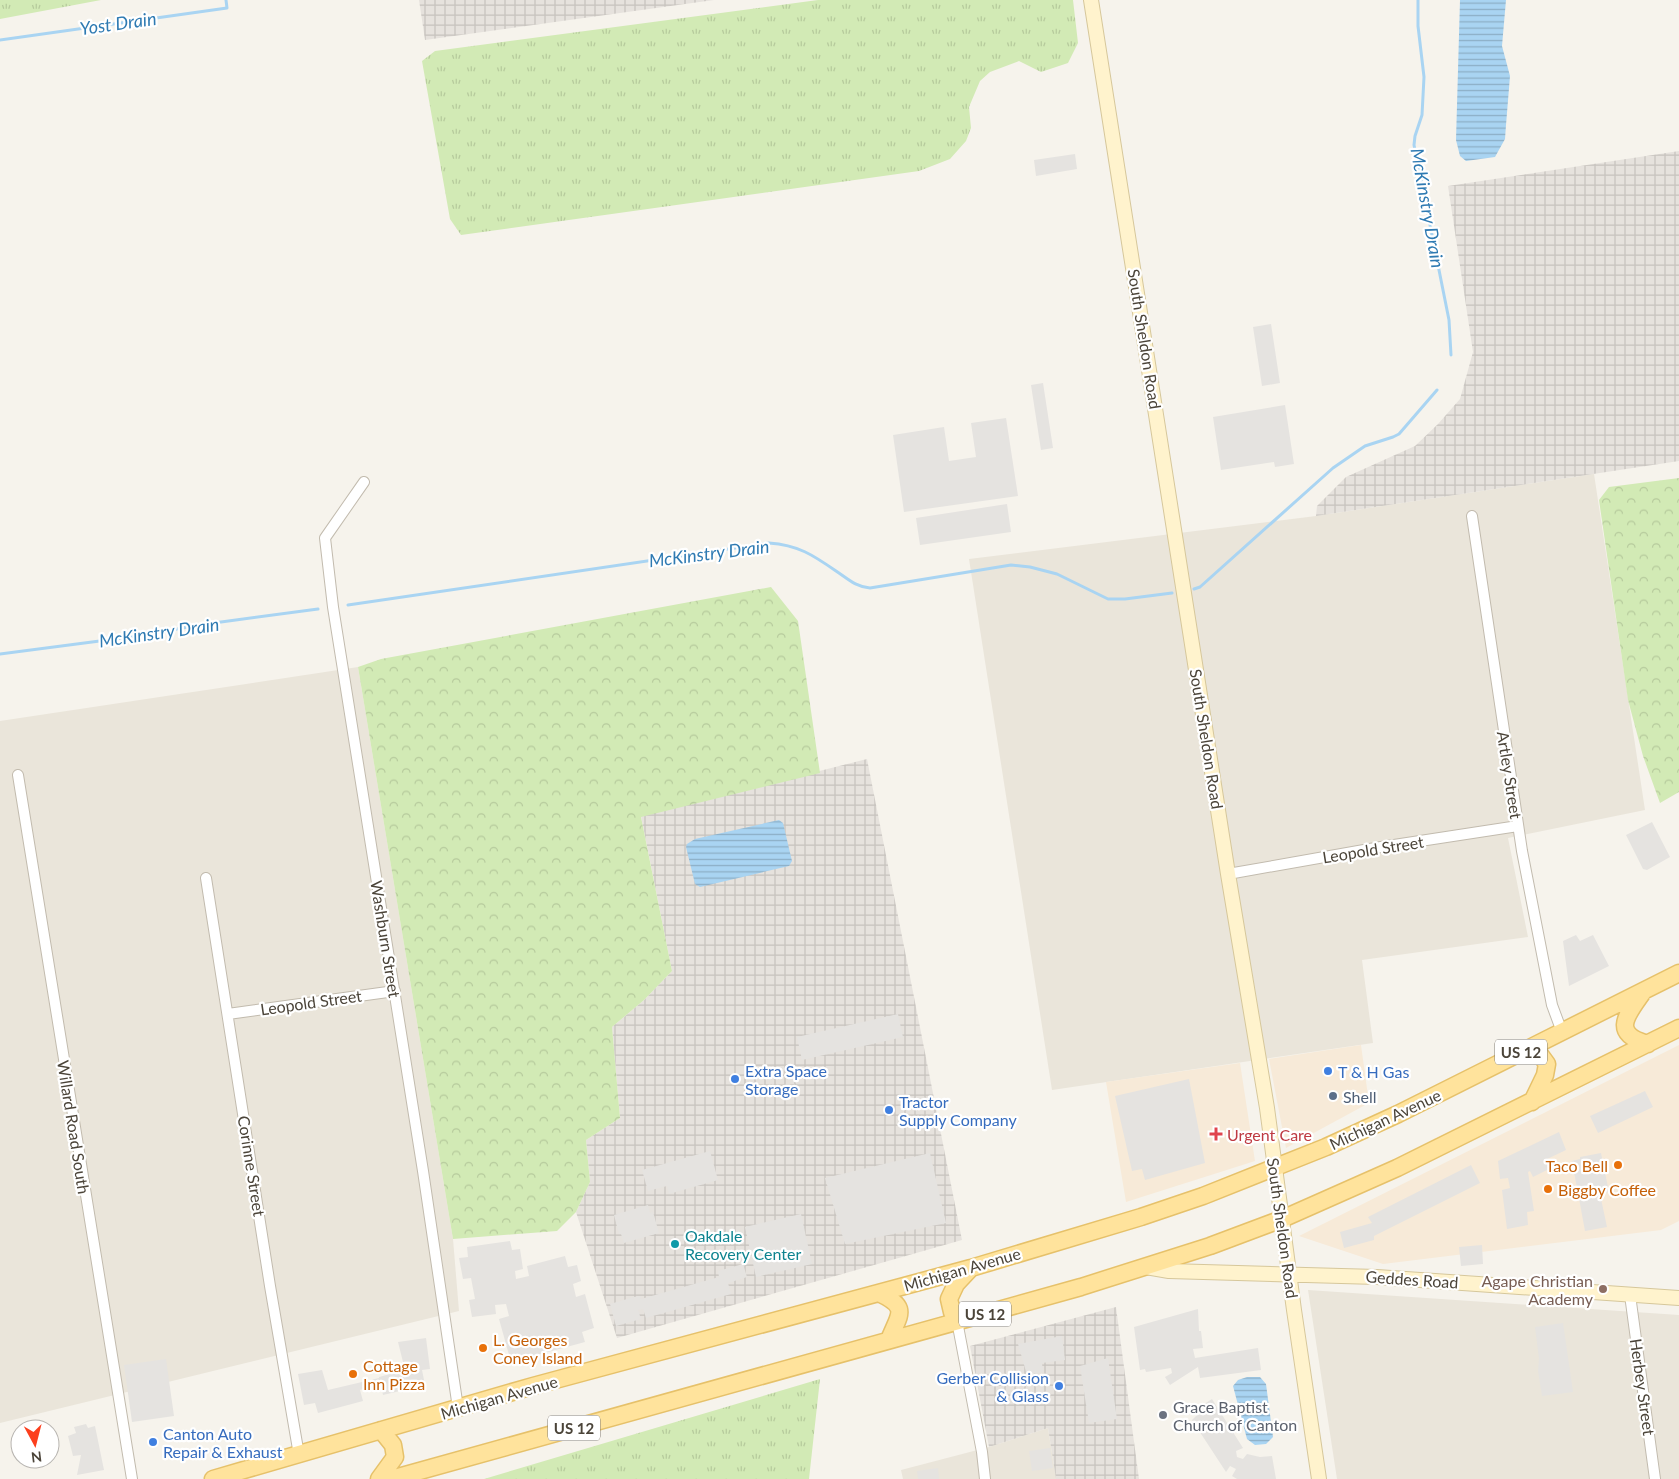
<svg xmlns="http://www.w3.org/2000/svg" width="1679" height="1479" viewBox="0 0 1679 1479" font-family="Lato,sans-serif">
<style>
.residential{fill:#eae5da}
.commercial{fill:#f7ead8}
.industrial{fill:url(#industrial-grid)}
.grass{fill:url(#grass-tufts)}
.forest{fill:url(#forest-crowns)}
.parking{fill:#e5e3e0}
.water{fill:url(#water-rules)}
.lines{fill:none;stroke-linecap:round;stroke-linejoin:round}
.stream{stroke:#a9d4f2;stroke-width:3}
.street-casing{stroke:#c2bbae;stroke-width:12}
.secondary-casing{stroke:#d6c79b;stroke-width:16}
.primary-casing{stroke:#e6c16a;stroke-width:19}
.street{stroke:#fff;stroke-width:10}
.secondary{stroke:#fff3cd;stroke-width:14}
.primary{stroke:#ffe39c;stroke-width:16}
.shop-dot{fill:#3f7fe0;stroke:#fff;stroke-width:2}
.service-dot{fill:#5c6f8a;stroke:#fff;stroke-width:2}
.health-dot{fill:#e0444e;stroke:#fff;stroke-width:2}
.food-dot{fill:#e8710a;stroke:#fff;stroke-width:2}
.culture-dot{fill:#0f9aa8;stroke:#fff;stroke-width:2}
.education-dot{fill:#8d6e63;stroke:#fff;stroke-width:2}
.worship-dot{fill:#6b7280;stroke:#fff;stroke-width:2}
.labels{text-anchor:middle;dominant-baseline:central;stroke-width:4.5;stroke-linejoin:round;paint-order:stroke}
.shield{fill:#fff;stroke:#817c74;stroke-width:1}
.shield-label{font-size:15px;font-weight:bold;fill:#4b4439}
.street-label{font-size:16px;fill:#4b4439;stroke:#fff}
.shop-label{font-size:16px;fill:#366cbe;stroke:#fff;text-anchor:start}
.service-label{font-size:16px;fill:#4e5e75;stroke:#fff;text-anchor:start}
.health-label{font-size:16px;fill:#be3a42;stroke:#fff;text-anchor:start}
.food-label{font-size:16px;fill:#c56008;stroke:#fff;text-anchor:start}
.culture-label{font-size:16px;fill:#0d838f;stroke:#fff;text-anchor:start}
.education-label{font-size:16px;fill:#785e54;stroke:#fff;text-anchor:end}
.worship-label{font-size:16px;fill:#5b616d;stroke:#fff;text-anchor:start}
.water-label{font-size:18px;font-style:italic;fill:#2e7ab2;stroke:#fff}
</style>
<defs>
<pattern id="industrial-grid" width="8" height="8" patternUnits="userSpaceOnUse" patternTransform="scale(1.25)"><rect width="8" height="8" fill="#e6e2dd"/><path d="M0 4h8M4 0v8" fill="none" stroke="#c7c3be"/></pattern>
<pattern id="grass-tufts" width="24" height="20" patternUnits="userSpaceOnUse" patternTransform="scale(1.25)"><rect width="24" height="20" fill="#d2eab5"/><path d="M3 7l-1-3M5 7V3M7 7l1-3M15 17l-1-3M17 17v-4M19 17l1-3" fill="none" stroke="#b6ca9c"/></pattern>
<pattern id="forest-crowns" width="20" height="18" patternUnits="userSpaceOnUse" patternTransform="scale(1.25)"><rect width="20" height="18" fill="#d2eab5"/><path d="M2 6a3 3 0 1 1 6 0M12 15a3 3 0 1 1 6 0" fill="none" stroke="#b6ca9c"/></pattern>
<pattern id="water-rules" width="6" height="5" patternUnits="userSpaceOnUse" patternTransform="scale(1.25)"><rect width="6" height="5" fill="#a9d4f2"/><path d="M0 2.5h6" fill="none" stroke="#8caec5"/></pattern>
</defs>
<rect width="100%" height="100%" fill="#f6f3ec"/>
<!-- residential -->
<path class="residential" d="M1594,474L1645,810L1508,838L1528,937L1362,960L1373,1043L1052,1090L969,559L1316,516Z
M358,667L453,1239L459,1311L0,1423V721Z
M1308,1290L1679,1315V1479H1337Z
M1048,1428L1056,1479H903L901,1470L989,1447Z"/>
<!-- commercial -->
<path class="commercial" d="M1361,1045L1369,1103L1286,1148L1269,1059Z
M1679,1045V1221L1661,1230L1383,1264L1299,1236Z
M1240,1063L1255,1161L1126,1202L1106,1082Z"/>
<!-- industrial -->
<path class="industrial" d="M419,0H714L425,40Z
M1679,151V461L1316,516L1317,506L1346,477L1415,446L1438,424L1460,399L1473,352L1448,186Z
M867,759L962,1240L617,1338L576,1212L590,1182L586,1140L620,1118L612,1027L644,1000L672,971L641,816Z
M1116,1307L1139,1479H1056L1048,1428L989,1447L970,1346Z"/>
<!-- grass -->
<path class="grass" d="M0,0H101L0,19Z
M818,0H1073L1078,43L1068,63L1041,72L1019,61L990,72L980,81L969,107L971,128L966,141L950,159L919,171L461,235L450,219L422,61L435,51Z
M820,1379L809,1479H484Z"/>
<!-- forest -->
<path class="forest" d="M1679,478V792L1660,803L1643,756L1628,700L1599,500L1609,487Z
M771,587L798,621L820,773L641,817L672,971L644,1000L612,1027L620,1118L586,1140L590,1182L576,1212L557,1231L453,1239L358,667L381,659Z"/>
<!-- parking -->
<path class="parking" d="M1075,154L1077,169L1036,176L1034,160Z
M1271,324L1280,383L1262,386L1253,327Z
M1043,383L1053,448L1041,450L1031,385Z
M1285,405L1294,464L1275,467L1274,462L1221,470L1213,417Z
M1006,418L1018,496L904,512L893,435L944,427L949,461L976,457L971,423Z
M1007,504L1011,532L920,545L916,518Z
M1652,822L1670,857L1647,870L1643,869L1626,835Z
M1576,935L1580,941L1593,935L1609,966L1569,986L1563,941Z
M898,1014L903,1037L802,1060L797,1037Z
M1189,1079L1205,1163L1145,1180L1142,1169L1132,1171L1115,1096Z
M1645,1091L1653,1107L1598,1133L1590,1116Z
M1559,1132L1566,1150L1545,1160L1549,1169L1533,1177L1530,1171L1528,1172L1534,1211L1527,1212L1528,1225L1507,1229L1502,1190L1510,1188L1508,1178L1500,1179L1498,1161Z
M710,1151L718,1180L669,1194L667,1186L648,1191L642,1170Z
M930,1153L946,1223L845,1244L825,1178Z
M1601,1153L1609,1192L1600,1194L1607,1227L1585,1231L1578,1193L1587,1191L1586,1187L1577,1188L1572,1161L1580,1159V1157Z
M1471,1165L1480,1183L1374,1236V1240L1344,1248L1340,1232L1372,1223L1368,1217Z
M648,1205L650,1213L653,1212L659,1233L624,1243L621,1234H619L614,1215Z
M801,1214L812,1264L756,1277L745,1227Z
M510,1241L512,1250L520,1249L523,1269L515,1271L516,1279L529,1276L527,1266L565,1256L568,1267L577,1265L581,1281L573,1284L576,1297L585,1294L594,1328L582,1332L585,1342L511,1362L499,1319L509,1316L506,1304L495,1305L496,1314L472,1317L469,1300L475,1299L471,1278L463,1279L459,1258L468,1257L467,1247Z
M1482,1245L1483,1264L1461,1266L1459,1247Z
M743,1264L747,1277L728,1283L731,1294L646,1318L643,1309L638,1310L641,1319L616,1326L610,1304L634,1297L640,1296L641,1299L719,1277L718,1271Z
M1198,1309L1199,1331H1201L1203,1348L1193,1349L1195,1358L1258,1348L1261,1370L1200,1378L1198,1367L1170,1385L1165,1377L1172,1373L1171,1368L1146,1372L1145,1369L1140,1370L1134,1327Z
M1563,1323L1573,1392L1542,1396L1538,1371L1539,1359L1535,1327Z
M1062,1336L1065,1360L1042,1363L1043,1372L1027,1375L1018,1344Z
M426,1338L430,1369L422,1370L425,1385L383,1395L381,1385L360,1390L363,1401L318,1413L315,1403L304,1405L298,1374L322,1370L328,1390L379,1378V1377L405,1370L398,1342Z
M1108,1358L1117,1419L1089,1423L1080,1366Z
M166,1359L174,1416L132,1422L124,1365Z
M1212,1399L1243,1448L1236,1451L1237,1457L1243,1459L1247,1454L1260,1457L1272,1456L1276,1479H1237L1232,1476L1236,1469L1230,1466L1226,1472L1192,1420L1197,1415L1195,1410Z
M86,1424L88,1428L95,1426L104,1470L77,1475L81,1455L73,1456L68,1436L76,1433L74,1427Z
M1050,1448L1053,1468L1032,1471L1029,1451Z
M938,1468L939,1479H918L917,1471Z"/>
<!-- water -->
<path class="water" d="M1460,0H1506L1502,46L1510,76L1506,125L1505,139L1495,157L1466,161L1460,156L1456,140Z
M779,820L783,823L792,861L789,866L700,887L695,884L686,847L687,844L695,839Z
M1247,1377H1260L1266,1384L1273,1437L1266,1444L1255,1445L1247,1439L1233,1386L1238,1380Z"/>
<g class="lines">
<!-- stream -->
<path class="stream" d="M1418,0V26L1424,77L1422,115L1415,136L1414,145L1449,320L1451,355
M0,40L227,8L226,0
M1194,589L1200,587L1333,468L1365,446L1393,437L1399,434L1437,390
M348,605L769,543C798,545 813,555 836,571C848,579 856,587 870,588L1011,565L1030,567L1057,574L1108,599H1125L1172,593
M0,654L138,636L199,625L318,609"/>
<!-- street casing -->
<g class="street-casing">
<path id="street" d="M364,482L325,538L333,607L423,1171L458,1408
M1472,516L1522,851L1552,1005L1562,1032
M18,775L132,1479
M1228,874L1381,847L1518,826
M206,878L270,1286L299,1455
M228,1014L395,991
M1630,1295L1655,1479
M957,1321L982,1452L985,1479"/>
</g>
<!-- secondary casing -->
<g class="secondary-casing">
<path id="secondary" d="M1091,0L1228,874L1267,1108L1294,1310L1319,1479
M1146,1267L1169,1271L1377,1277L1679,1298"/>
</g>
<!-- primary casing -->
<g class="primary-casing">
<path id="primary" d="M1643,992C1627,1015 1610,1033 1648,1044
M1527,1049L1539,1053L1547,1064L1545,1075L1532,1102
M879,1293C910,1308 899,1314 889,1340
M957,1321L952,1312L949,1299L956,1284L971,1268
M213,1479L533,1386L971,1268L1141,1217L1203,1196L1326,1147L1398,1114L1679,973
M379,1479L395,1457L393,1445L381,1430
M391,1479L1081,1287L1210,1246L1282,1219L1397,1168L1679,1028"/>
</g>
<!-- street -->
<use href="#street" class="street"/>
<!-- secondary -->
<use href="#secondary" class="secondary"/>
<!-- primary -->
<use href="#primary" class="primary"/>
</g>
<!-- markers -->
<g class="shop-dot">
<circle cx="1328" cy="1071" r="5"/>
<circle cx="735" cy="1079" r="5"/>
<circle cx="889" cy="1110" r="5"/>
<circle cx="1059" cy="1386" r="5"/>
<circle cx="153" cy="1442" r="5"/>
</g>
<circle class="service-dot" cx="1333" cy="1096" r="5"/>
<path class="health-dot" d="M1213.5 1126.5h5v5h5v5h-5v5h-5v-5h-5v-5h5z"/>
<g class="food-dot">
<circle cx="1618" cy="1165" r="5"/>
<circle cx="1548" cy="1189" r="5"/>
<circle cx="483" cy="1348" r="5"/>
<circle cx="353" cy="1374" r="5"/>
</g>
<circle class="culture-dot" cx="675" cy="1244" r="5"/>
<circle class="education-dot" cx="1603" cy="1289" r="5"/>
<circle class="worship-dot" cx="1163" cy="1415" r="5"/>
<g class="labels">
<!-- shield labels -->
<g class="shield">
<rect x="1495" y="1039.5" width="52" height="25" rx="4"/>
<rect x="959" y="1301.5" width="52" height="25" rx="4"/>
<rect x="548" y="1415.5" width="52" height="25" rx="4"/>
</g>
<g class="shield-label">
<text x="1521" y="1052">US 12</text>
<text x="985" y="1314">US 12</text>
<text x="574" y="1428">US 12</text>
</g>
<!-- street labels -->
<g class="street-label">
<text transform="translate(1145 339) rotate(81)">South Sheldon Road</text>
<text transform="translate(1207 739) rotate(81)">South Sheldon Road</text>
<text transform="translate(1510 775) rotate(81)">Artley Street</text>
<text transform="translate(1373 849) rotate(-9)">Leopold Street</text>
<text transform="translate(386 939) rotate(81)">Washburn Street</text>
<text transform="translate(311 1002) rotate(-8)">Leopold Street</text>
<text transform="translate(1385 1119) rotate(-25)">Michigan Avenue</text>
<text transform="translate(74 1127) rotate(81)">Willard Road South</text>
<text transform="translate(252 1166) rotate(81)">Corinne Street</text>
<text transform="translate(1283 1228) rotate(82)">South Sheldon Road</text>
<text transform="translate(962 1269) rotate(-16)">Michigan Avenue</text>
<text transform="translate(1412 1279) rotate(4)">Geddes Road</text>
<text transform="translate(1643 1387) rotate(82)">Herbey Street</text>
<text transform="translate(499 1397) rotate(-16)">Michigan Avenue</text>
</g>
<!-- shop labels -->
<g class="shop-label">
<text x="745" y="1070">Extra Space<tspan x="745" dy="18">Storage</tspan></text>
<text x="1338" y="1071">T &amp; H Gas</text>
<text x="899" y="1101">Tractor<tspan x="899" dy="18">Supply Company</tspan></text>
<text x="1049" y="1377" text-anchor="end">Gerber Collision<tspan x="1049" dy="18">&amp; Glass</tspan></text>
<text x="163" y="1433">Canton Auto<tspan x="163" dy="18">Repair &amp; Exhaust</tspan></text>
</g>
<!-- service labels -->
<g class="service-label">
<text x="1343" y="1096">Shell</text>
</g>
<!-- health labels -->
<g class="health-label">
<text x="1227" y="1134">Urgent Care</text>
</g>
<!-- food labels -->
<g class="food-label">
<text x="1608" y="1165" text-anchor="end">Taco Bell</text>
<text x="1558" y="1189">Biggby Coffee</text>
<text x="493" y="1339">L. Georges<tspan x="493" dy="18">Coney Island</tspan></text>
<text x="363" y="1365">Cottage<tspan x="363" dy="18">Inn Pizza</tspan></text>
</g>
<!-- culture labels -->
<g class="culture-label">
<text x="685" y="1235">Oakdale<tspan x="685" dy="18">Recovery Center</tspan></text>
</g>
<!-- education labels -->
<g class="education-label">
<text x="1593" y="1280">Agape Christian<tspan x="1593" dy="18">Academy</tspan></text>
</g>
<!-- worship labels -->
<g class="worship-label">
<text x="1173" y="1406">Grace Baptist<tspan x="1173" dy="18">Church of Canton</tspan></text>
</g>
<!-- water labels -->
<g class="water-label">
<text transform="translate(118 23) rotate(-8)">Yost Drain</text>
<text transform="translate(1428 208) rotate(80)">McKinstry Drain</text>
<text transform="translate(709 553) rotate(-7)">McKinstry Drain</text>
<text transform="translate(159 632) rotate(-8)">McKinstry Drain</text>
</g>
</g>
<!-- north arrow -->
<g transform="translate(35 1444) rotate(173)"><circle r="24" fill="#ffffff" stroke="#b7b4b0"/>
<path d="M0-4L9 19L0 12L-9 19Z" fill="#fc3f1d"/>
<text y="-8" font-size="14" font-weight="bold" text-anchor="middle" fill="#4b4439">N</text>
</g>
</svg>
